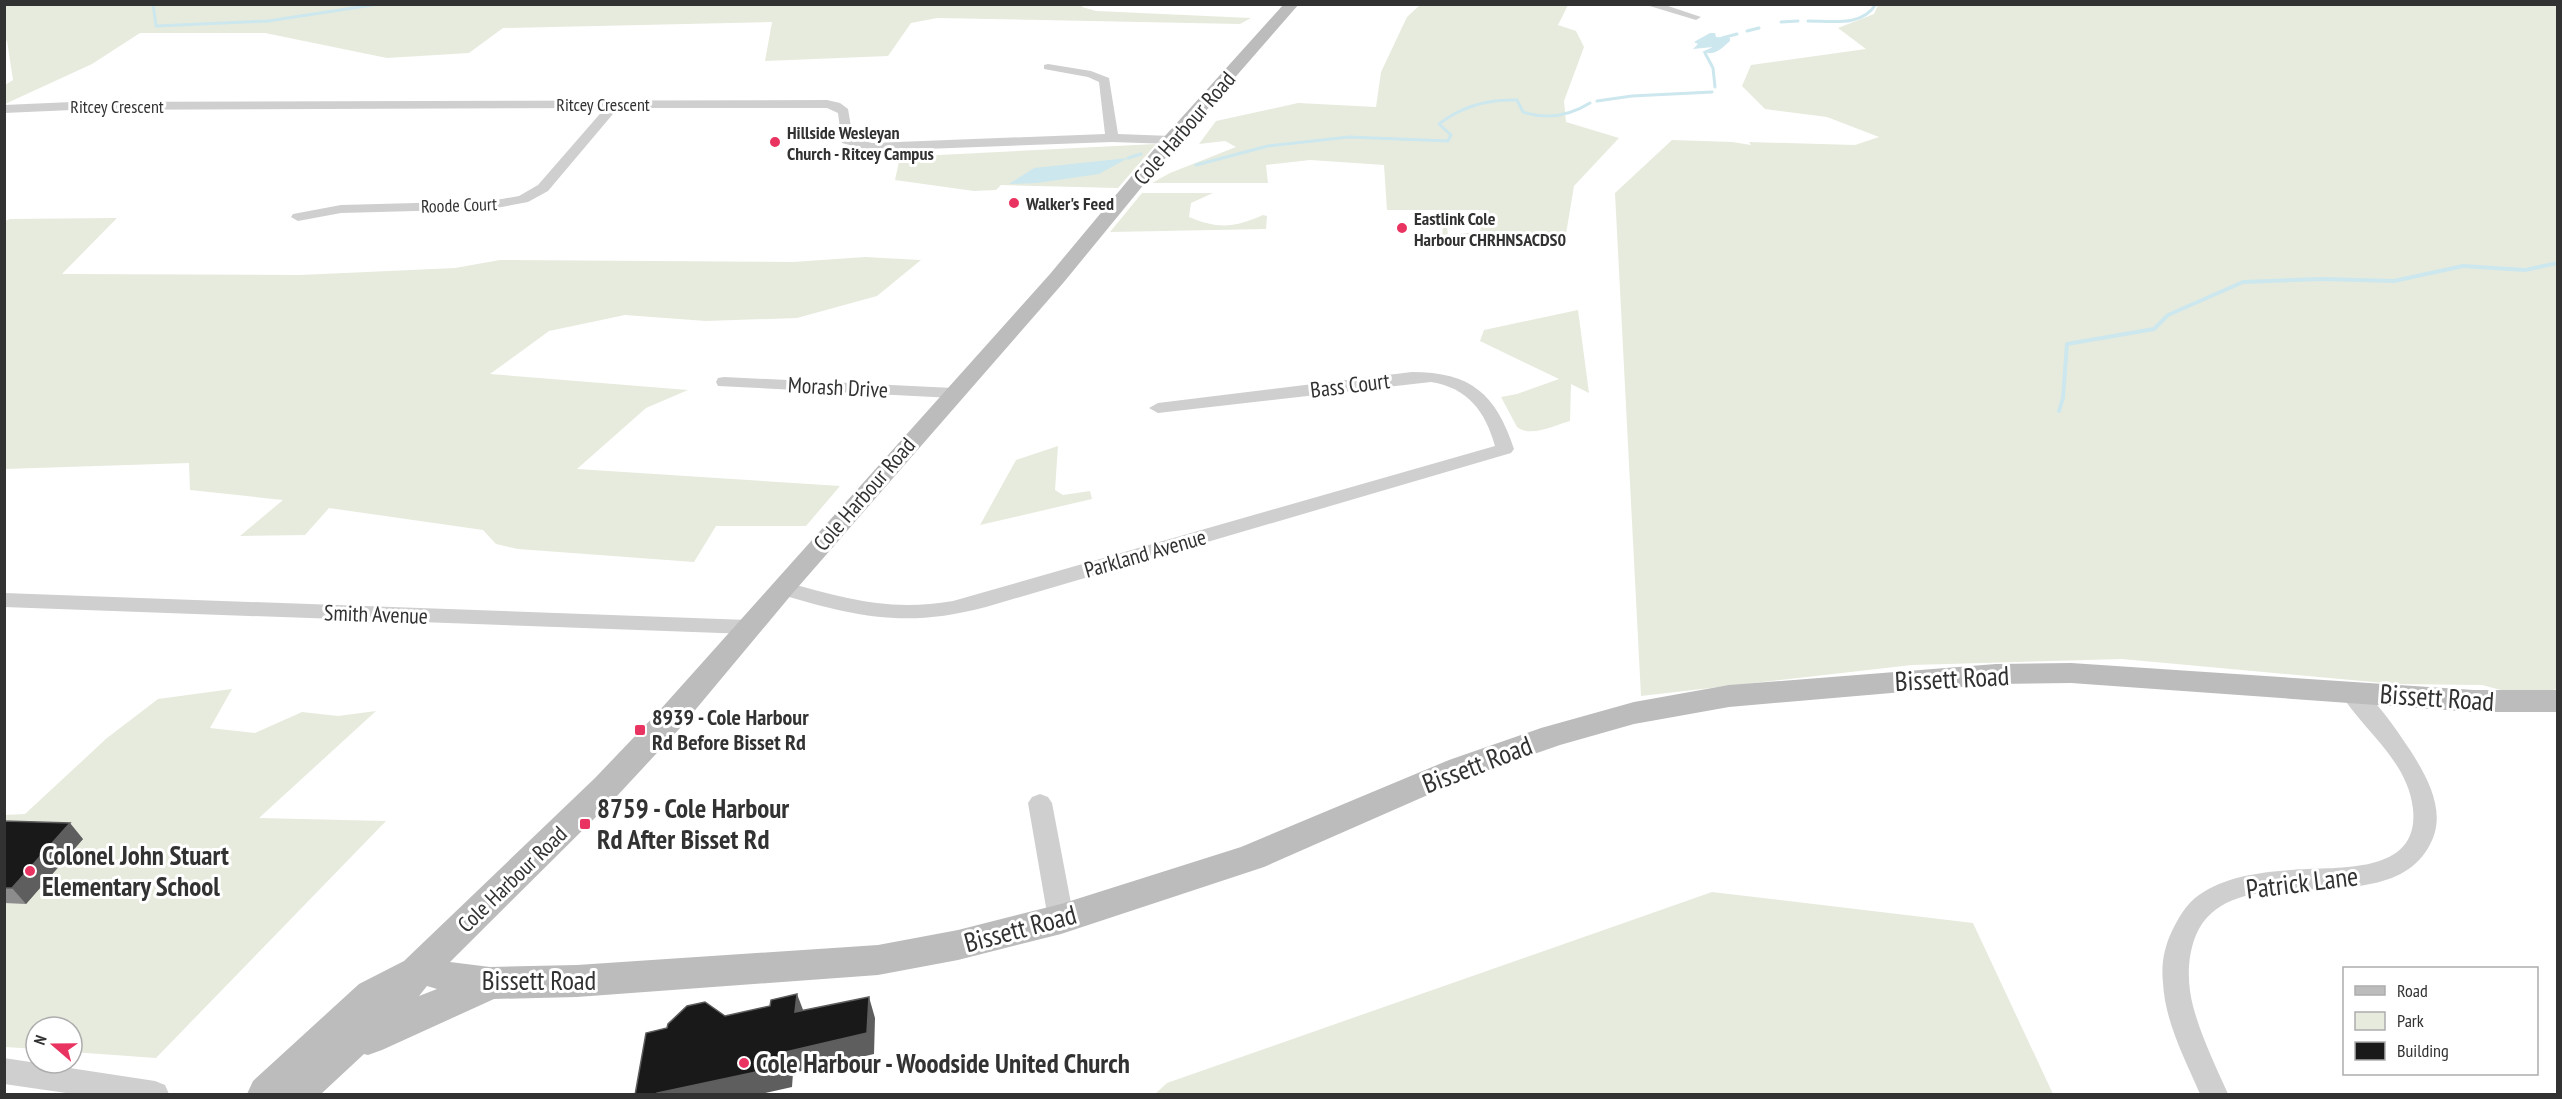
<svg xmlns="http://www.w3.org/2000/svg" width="2562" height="1099" viewBox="0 0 2562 1099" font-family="'PT Sans Narrow',sans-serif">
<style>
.green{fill:#e7ebdd}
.water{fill:#cce7ee}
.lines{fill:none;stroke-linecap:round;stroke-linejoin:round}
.stream-far1{stroke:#cce7ee;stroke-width:3}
.stream{stroke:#cce7ee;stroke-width:4}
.street{fill:#cfcfcf;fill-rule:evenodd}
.secondary{fill:#bcbcbc;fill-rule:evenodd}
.wall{fill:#8c8c8c}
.shaded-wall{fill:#5e5e5e}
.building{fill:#191919;stroke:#5e5e5e;stroke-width:1.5}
.poi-dot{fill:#e93360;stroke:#fff;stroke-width:2}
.labels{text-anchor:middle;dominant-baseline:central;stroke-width:6;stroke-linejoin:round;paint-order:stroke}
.far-street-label{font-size:18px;fill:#323232;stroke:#fff}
.far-poi-label{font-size:18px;font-weight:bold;fill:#323232;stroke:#fff;text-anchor:start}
.street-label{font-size:22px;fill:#323232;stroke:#fff}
.poi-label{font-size:22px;font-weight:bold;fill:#323232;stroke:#fff;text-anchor:start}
.near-street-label{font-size:27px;fill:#323232;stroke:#fff}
.near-poi-label{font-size:27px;font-weight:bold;fill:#323232;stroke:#fff;text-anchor:start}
</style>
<rect width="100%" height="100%" fill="#fff"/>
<!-- green -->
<path class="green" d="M1083,4L1082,7L1096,11L1251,18L1240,24L937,18L911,23L888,56L765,61L772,22L503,28L469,53L387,58L265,33H140L92,64L5,104V85L13,80L7,41L5,40V5Z
M1420,5H1568L1558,25L1576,31L1584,47L1564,101L1566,122L1619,138L1574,186L1566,234L1442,240L1443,225H1447L1448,236L1480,231L1483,210H1387L1384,165L1310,160L1266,165L1268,183H1152L1170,173L1236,147L1225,141L1199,144L1216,121L1298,103L1376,107L1381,72L1407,17Z
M1878,5H2557V689L2527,697L2482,685L2395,684L2122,659L1912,665L1641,696L1615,193L1672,140L1732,142L1751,145L1749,142L1855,145L1879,137L1827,117L1765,109L1742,86L1751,65L1866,49L1838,28L1874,14Z
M1156,144L1118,188L1001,185L996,190L974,191L895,180L900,157Z
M1142,193H1213L1191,203L1189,217C1218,229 1234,228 1263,215L1267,216L1266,229L1110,232Z
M117,218L62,274L300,275L455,268L500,260L793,262L865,257L921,260L877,296L797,318L706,321L625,315L549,331L490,374L688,390L646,408L577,469L840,486L806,526H716L694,562L518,549L496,544L483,530L329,508L305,535L240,536L283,500L190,490L189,463L5,469V221L10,219Z
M1578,310L1589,393L1571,384L1570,421C1555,425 1531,438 1517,427L1501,397L1517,394L1559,379L1480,341L1484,330Z
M1058,446L1055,490L1063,495L1090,491L1092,499L980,525L1016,460Z
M232,689L210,728L255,733L302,712L338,716L376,711L259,818L386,821L156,1058L72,1052V1027H36V1049L5,1047L4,815L25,814L107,738L158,699Z
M1712,892L1973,923L2053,1094H1155L1167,1083Z"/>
<!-- water -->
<path class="water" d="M1710,33H1715L1716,37L1730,38V41C1721,49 1715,56 1702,52L1713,47L1693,49L1698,44L1694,42Z
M1128,158L1099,174L1037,183L1009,184L1034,168Z"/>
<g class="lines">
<!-- stream-far1 -->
<path class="stream-far1" d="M153,4L156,26L268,21L379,4
M1808,21C1832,21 1862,27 1876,4
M1781,22L1798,21
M1747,31L1759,28
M1722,38L1737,34
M1705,53L1713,68L1715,87
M1597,101L1632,96L1712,92
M1128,158L1141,154
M1196,165L1268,146L1349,137L1448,141L1451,135L1439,124C1462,106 1488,99 1517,100L1523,112C1547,120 1569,116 1590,103"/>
<!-- stream -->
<path class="stream" d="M2059,411L2063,398L2067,344L2154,329L2168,315L2243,282L2322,279L2394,281L2463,266L2525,270L2558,263"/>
<!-- street -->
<path class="street" d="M1643,4H1662L1701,17L1696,20Z
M1048,64L1091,71L1109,78L1118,134L1171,136L1177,140L1171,144L1112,142L872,151L842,143L838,113L827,108H618L548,191L528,202L491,209L341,213L298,221L291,217L293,214L341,205L491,201L519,196L538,185L605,108L72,110L4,113V105L72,102L827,100L840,103L848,109L853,138L872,143L1105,134L1099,82L1088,77L1044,69V65Z
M1412,372C1471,372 1496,394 1514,449L1511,453L986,607C903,629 855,616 775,593L772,588L775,583L782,581C844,598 888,612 953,601L1495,446C1485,411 1468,388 1431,382L1158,413L1149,408L1158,403Z
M724,377L953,388L961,393L953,398L718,386L716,382L718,378Z
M4,593L748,620L755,622L758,627L755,632L748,634L4,607Z
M2350,683C2370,689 2398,732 2410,750C2426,775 2445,808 2433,838C2395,931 2233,849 2196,935C2187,957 2187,982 2193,1006C2201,1036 2215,1065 2228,1094H2200C2185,1059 2165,1022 2163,983C2161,964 2164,948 2172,931C2179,917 2186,904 2199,895C2224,877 2260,872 2290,870C2334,866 2420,877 2413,809C2408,760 2362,730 2339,691L2342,686Z
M1040,794L1048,797L1052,803L1074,919L1070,926L1061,930L1052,926L1048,919L1028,803L1032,797Z
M4,1058L155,1081L165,1085L169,1094H73L4,1084Z"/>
<!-- secondary -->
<path class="secondary" d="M1284,4H1299L1177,144L1064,282L792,594L681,727L617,796L450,962L490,967L577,965L878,945L958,930L1061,904L1241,847L1449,760L1541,728L1634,702L1729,685L1996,664L2071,663L2474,690H2558V712H2474L2071,683L1996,684L1729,707L1634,724L1560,745L1471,776L1264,867L1061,934L958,960L878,975L577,997L494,999L382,1050L368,1055L364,1054L321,1094H247L253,1081L359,984L404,961L595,778L659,711L1050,274L1165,136ZM427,986L437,989L419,996Z"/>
</g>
<!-- wall -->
<path class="wall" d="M4,821L83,839L26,904L4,903Z"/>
<!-- shaded-wall -->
<path class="shaded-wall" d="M70,823L83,839L26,904L12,888Z
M797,994L805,1015L795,1012Z
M869,997L875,1018L874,1054L793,1073L792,1087L756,1095H657V1093L785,1052Z"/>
<!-- building -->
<path class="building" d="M4,821L70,823L12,888H4Z
M797,994L795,1012L869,997L867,1033L785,1052L784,1066L657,1093V1095H635L646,1033L667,1028L668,1024L687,1006L705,1002L725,1016L770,1006L771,1000Z"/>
<!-- markers -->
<g class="poi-dot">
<circle cx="775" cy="142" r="6"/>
<circle cx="1014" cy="203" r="6"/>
<circle cx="1402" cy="228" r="6"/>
<rect x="634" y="724" width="12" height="12" rx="3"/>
<rect x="579" y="818" width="12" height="12" rx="3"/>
<circle cx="30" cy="871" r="6"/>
<circle cx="744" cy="1063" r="6"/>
</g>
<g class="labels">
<!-- far-street labels -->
<g class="far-street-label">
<text x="603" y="104">Ritcey Crescent</text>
<text x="117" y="106">Ritcey Crescent</text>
<text transform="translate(459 205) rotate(-2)">Roode Court</text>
</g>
<!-- far-poi labels -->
<g class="far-poi-label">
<text x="787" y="132">Hillside Wesleyan<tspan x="787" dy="21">Church - Ritcey Campus</tspan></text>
<text x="1026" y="203">Walker's Feed</text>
<text x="1414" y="218">Eastlink Cole<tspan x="1414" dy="21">Harbour CHRHNSACDS0</tspan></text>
</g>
<!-- street labels -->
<g class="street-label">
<text transform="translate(1184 128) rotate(-49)">Cole Harbour Road</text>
<text transform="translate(1350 385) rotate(-7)">Bass Court</text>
<text transform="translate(838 387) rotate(3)">Morash Drive</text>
<text transform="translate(864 494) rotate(-49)">Cole Harbour Road</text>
<text transform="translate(1145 553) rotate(-16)">Parkland Avenue</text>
<text transform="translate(376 614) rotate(2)">Smith Avenue</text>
<text transform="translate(512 879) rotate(-44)">Cole Harbour Road</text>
</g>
<!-- poi labels -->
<g class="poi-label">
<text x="652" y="717">8939 - Cole Harbour<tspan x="652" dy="25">Rd Before Bisset Rd</tspan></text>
</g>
<!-- near-street labels -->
<g class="near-street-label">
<text transform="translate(1952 678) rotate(-3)">Bissett Road</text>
<text transform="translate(2437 697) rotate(4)">Bissett Road</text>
<text transform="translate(1477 764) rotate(-21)">Bissett Road</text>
<text transform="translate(2302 882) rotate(-7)">Patrick Lane</text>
<text transform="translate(1020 928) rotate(-15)">Bissett Road</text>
<text x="539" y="980">Bissett Road</text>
</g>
<!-- near-poi labels -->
<g class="near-poi-label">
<text x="597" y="808">8759 - Cole Harbour<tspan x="597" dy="31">Rd After Bisset Rd</tspan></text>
<text x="42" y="855">Colonel John Stuart<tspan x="42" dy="31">Elementary School</tspan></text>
<text x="756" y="1063">Cole Harbour - Woodside United Church</text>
</g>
</g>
<!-- border -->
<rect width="2562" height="1099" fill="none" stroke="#323232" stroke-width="12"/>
<!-- legend -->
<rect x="2343" y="967" width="195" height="108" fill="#ffffff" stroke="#adadad" stroke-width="1.5"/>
<rect x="2355" y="986" width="30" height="9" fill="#bcbcbc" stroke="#adadad" stroke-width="1.5"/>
<text x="2397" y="997" font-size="18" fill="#323232">Road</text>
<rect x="2355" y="1012" width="30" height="18" fill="#e7ebdd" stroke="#adadad" stroke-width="1.5"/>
<text x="2397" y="1027" font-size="18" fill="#323232">Park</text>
<rect x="2355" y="1042" width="30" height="18" fill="#191919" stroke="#adadad" stroke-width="1.5"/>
<text x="2397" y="1057" font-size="18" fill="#323232">Building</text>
<!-- north arrow -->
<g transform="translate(54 1045) rotate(290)"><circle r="28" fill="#ffffff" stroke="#adadad" stroke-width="1.5"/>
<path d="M0-4.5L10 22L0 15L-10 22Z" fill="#e93360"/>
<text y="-9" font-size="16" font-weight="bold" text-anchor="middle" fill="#323232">N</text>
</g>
</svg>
